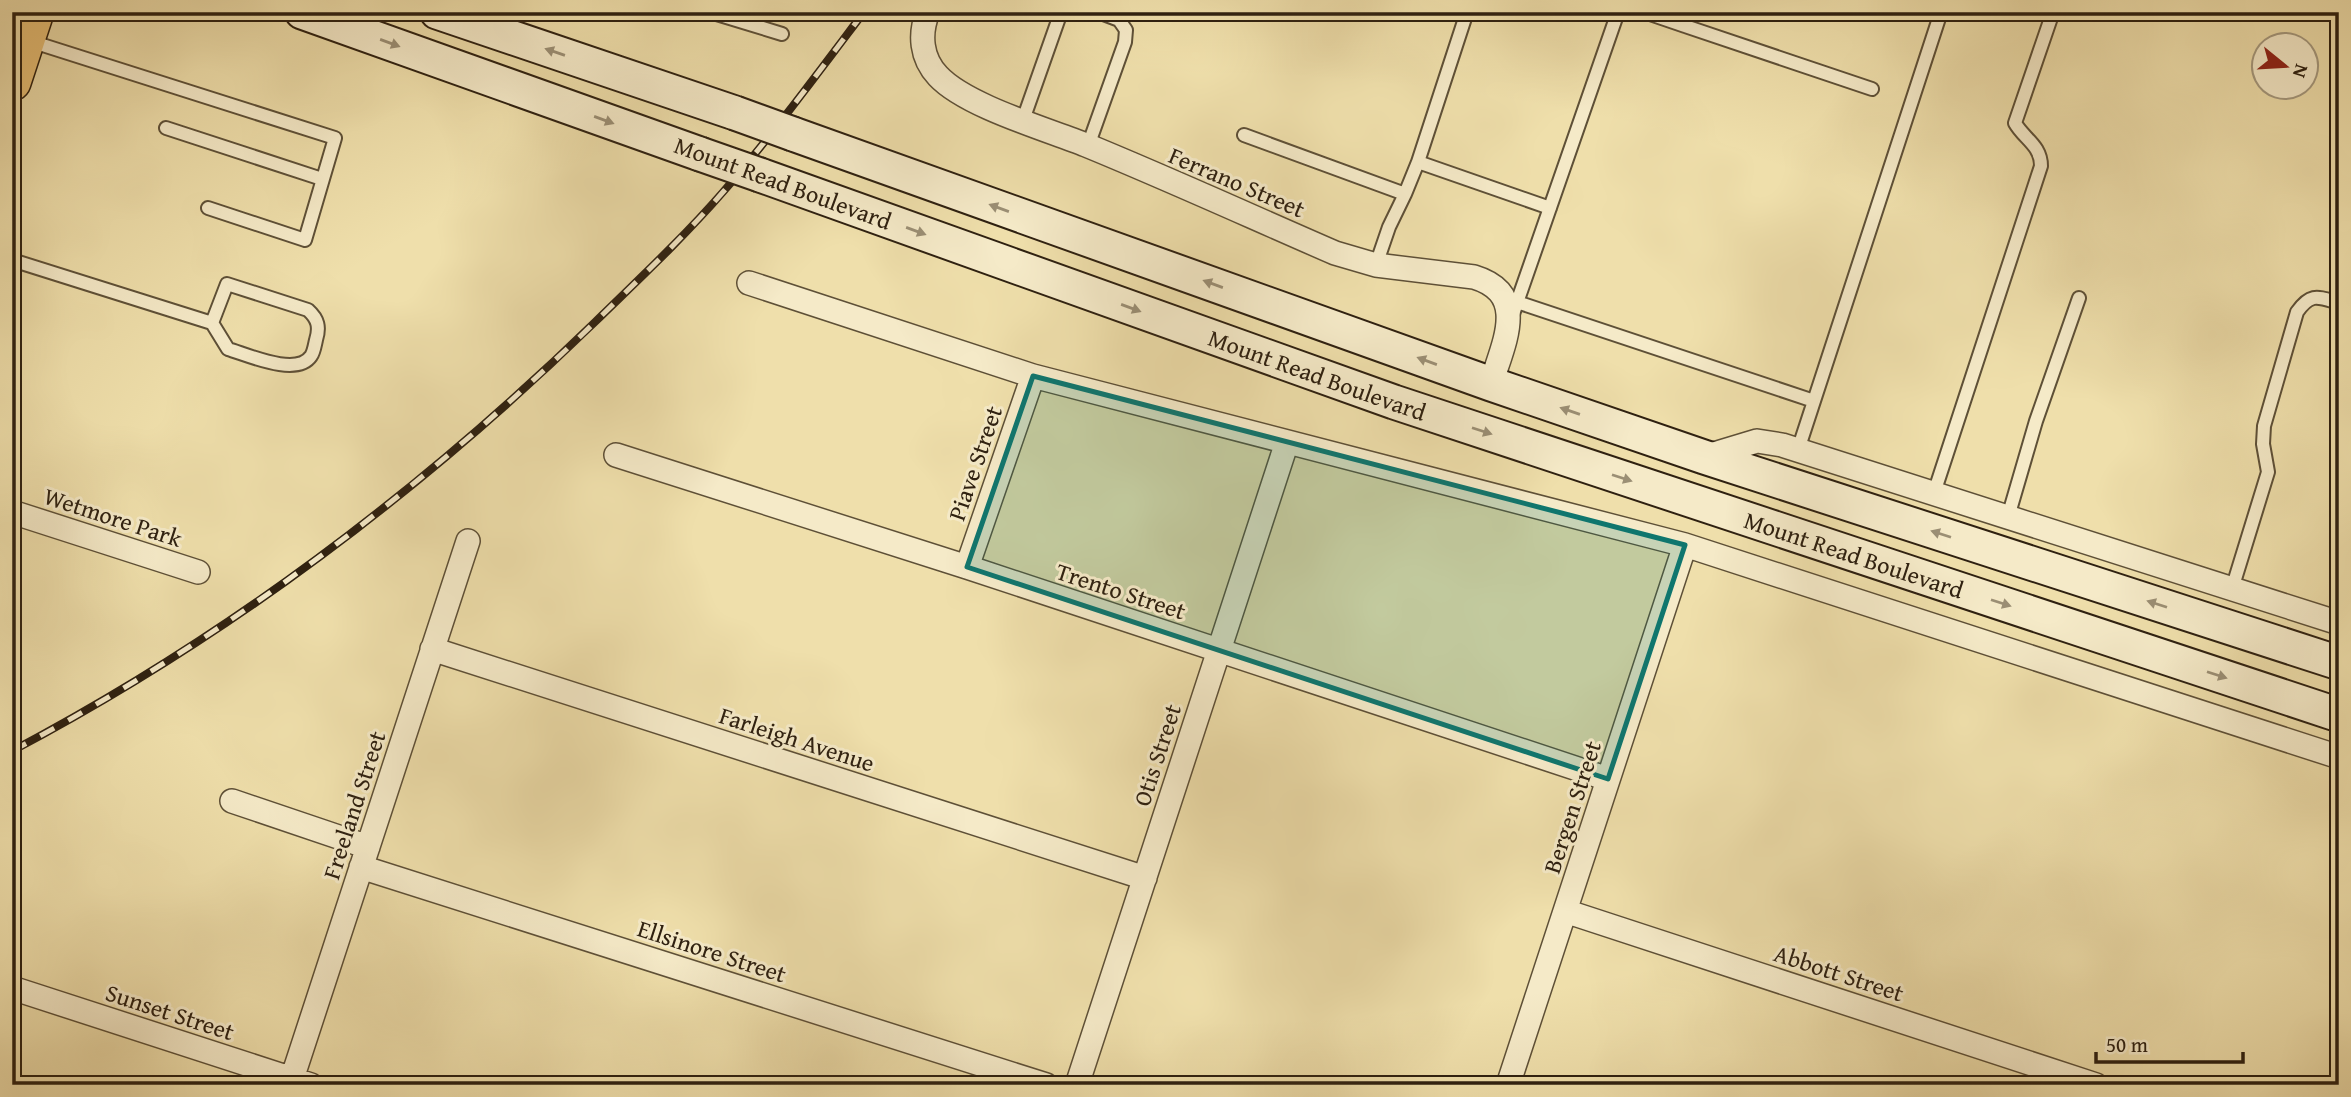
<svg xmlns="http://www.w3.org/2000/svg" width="2351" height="1097" viewBox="0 0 2351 1097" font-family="'Gentium Book Plus',serif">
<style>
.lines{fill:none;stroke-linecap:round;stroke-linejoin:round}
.service-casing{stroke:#5e5037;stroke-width:16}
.minor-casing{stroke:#5e5037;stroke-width:26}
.secondary-casing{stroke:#2e2010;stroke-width:37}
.primary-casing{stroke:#2e2010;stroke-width:40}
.service{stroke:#f5eac8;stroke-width:12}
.minor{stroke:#f5eac8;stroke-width:23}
.secondary{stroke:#f5eac8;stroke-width:33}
.primary{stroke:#e8c076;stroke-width:37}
.rail-casing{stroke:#2e2010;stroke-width:8}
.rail{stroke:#f5eac8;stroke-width:5;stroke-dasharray:16;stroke-linecap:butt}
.secondary-bridge-casing{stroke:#2e2010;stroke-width:37;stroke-linecap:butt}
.secondary-bridge{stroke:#f5eac8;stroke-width:33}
.oneway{fill:#9b8f75}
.marked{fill:#0f766e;fill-opacity:0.2;stroke:#0f766e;stroke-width:5;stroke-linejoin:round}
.labels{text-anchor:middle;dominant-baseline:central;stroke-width:6;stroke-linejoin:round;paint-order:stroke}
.street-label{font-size:24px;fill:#2e2010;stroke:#f5eac8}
</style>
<rect width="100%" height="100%" fill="#efdfab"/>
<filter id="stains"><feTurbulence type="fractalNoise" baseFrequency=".00286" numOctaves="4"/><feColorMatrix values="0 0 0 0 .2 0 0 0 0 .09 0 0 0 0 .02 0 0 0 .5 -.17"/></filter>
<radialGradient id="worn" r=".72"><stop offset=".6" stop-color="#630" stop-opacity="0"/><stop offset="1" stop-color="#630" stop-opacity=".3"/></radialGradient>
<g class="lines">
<!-- service casing -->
<g class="service-casing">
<path id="service" d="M710,12L782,34
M1467,12L1418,162L1550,208
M1644,12L1685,26L1689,12
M1685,26L1872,89
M30,41L335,138L305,240L208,208
M1023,120L1061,12
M166,128L322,179
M1244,135L1405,194L1418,162
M1088,146L1125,42L1126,30L1119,20L1098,12
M12,260L212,323L228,349C248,355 297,377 311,356C314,352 315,344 316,340C320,327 318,319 308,310L227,284L212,323
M1376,265L1389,227L1405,194
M1517,302L1814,401
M1512,317L1618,12
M1798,450L1941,12
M1934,493L2041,166C2041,145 2024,139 2015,123L2053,12
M2008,517L2036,421L2079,298
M2232,589L2268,472L2263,444L2264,426L2297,312C2311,292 2318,297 2339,303"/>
</g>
<!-- minor casing -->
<g class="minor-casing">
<path id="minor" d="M928,12C919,34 921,58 938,76C966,106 1046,129 1086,145C1169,179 1252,217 1335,253L1376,265L1474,277C1530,294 1503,344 1491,384
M749,283L1033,376L1685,545L2339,757
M616,455L967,567L1608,779
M1704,457L1757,441L1782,445L2339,623
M12,512L198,572
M967,567L1033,376
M432,649L1145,878
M232,801L368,847
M361,867L1046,1085
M1565,911L2096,1085
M12,988L311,1085
M290,1085L468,541
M1077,1085L1287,442
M1508,1085L1685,545"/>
</g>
<!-- secondary casing -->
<g class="secondary-casing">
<g id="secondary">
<path d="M302,12L700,154"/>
<path d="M437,12L735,113"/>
<path d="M793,134L1491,384L1704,457L2339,663"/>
<path id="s1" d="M760,175L1394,402L2339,715"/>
</g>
</g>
<!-- primary casing -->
<g class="primary-casing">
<path id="primary" d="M12,82L35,12"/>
</g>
<!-- service -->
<use href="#service" class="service"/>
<!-- minor -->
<use href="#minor" class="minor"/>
<!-- secondary -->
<use href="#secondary" class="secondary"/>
<!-- primary -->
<use href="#primary" class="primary"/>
<!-- rail casing -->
<g class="rail-casing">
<path id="rail" d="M12,751C226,638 421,491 595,322C638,280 683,238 723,192C773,134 818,73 864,12"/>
</g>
<!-- rail -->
<use href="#rail" class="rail"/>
<!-- secondary-bridge casing -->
<g class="secondary-bridge-casing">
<path id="secondary-bridge" d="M735,113L793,134
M700,154L760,175"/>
</g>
<!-- secondary-bridge -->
<use href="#secondary-bridge" class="secondary-bridge"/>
</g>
<!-- one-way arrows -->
<defs><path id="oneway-solid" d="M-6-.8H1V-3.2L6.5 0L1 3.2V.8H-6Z" transform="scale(1.75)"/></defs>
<g class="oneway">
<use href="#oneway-solid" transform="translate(390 43) rotate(20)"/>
<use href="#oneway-solid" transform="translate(555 52) rotate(-161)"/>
<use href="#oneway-solid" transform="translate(604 120) rotate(20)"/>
<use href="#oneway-solid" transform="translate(999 208) rotate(-160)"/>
<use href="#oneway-solid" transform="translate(916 231) rotate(20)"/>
<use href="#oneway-solid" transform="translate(1213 284) rotate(-160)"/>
<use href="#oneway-solid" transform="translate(1131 308) rotate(20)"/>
<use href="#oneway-solid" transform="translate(1427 361) rotate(-160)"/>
<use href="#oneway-solid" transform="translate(1570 411) rotate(-161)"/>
<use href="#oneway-solid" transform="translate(1482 431) rotate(18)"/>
<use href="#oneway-solid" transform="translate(1622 478) rotate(18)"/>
<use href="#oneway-solid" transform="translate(1941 534) rotate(-162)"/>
<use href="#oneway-solid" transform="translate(2001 603) rotate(18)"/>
<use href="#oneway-solid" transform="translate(2157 604) rotate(-162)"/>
<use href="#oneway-solid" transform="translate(2217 675) rotate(18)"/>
</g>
<!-- marked area -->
<path class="marked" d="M1033,376L1685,545L1608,779L967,567Z"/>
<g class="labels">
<!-- street labels -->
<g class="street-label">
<text transform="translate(1237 182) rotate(23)">Ferrano Street</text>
<text transform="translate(783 183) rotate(20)">Mount Read Boulevard</text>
<text stroke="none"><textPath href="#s1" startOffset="592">Mount Read Boulevard</textPath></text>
<text transform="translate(975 463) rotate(-71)">Piave Street</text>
<text transform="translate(113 517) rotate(18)">Wetmore Park</text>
<text stroke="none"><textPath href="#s1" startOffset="1158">Mount Read Boulevard</textPath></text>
<text transform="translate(1121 591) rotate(18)">Trento Street</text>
<text transform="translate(797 739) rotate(18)">Farleigh Avenue</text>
<text transform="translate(1157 755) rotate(-72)">Otis Street</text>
<text transform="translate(354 805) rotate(-72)">Freeland Street</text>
<text transform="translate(1572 807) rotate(-72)">Bergen Street</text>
<text transform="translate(712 951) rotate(18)">Ellsinore Street</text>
<text transform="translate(1839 973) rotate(18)">Abbott Street</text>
<text transform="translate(170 1012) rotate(18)">Sunset Street</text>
</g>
</g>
<!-- margin -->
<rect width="2351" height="1097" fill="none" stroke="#efdfab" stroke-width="42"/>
<rect x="14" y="14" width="2323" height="1069" fill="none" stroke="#2e2010" stroke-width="3.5"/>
<rect x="21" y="21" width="2309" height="1055" fill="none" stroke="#2e2010" stroke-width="2"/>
<!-- north arrow -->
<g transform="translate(2285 66) rotate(108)"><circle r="33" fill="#f5eac8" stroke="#a5997e" stroke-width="2"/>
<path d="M0-5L12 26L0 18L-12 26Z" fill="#8f2418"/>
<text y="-10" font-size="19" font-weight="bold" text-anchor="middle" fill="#2e2010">N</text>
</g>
<!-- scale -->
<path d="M2096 1052v10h147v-10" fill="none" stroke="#2e2010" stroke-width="3.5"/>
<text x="2106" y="1052" font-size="21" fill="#2e2010" stroke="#f5eac8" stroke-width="5" paint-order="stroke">50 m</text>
<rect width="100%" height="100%" filter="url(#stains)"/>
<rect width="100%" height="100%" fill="url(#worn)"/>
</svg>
